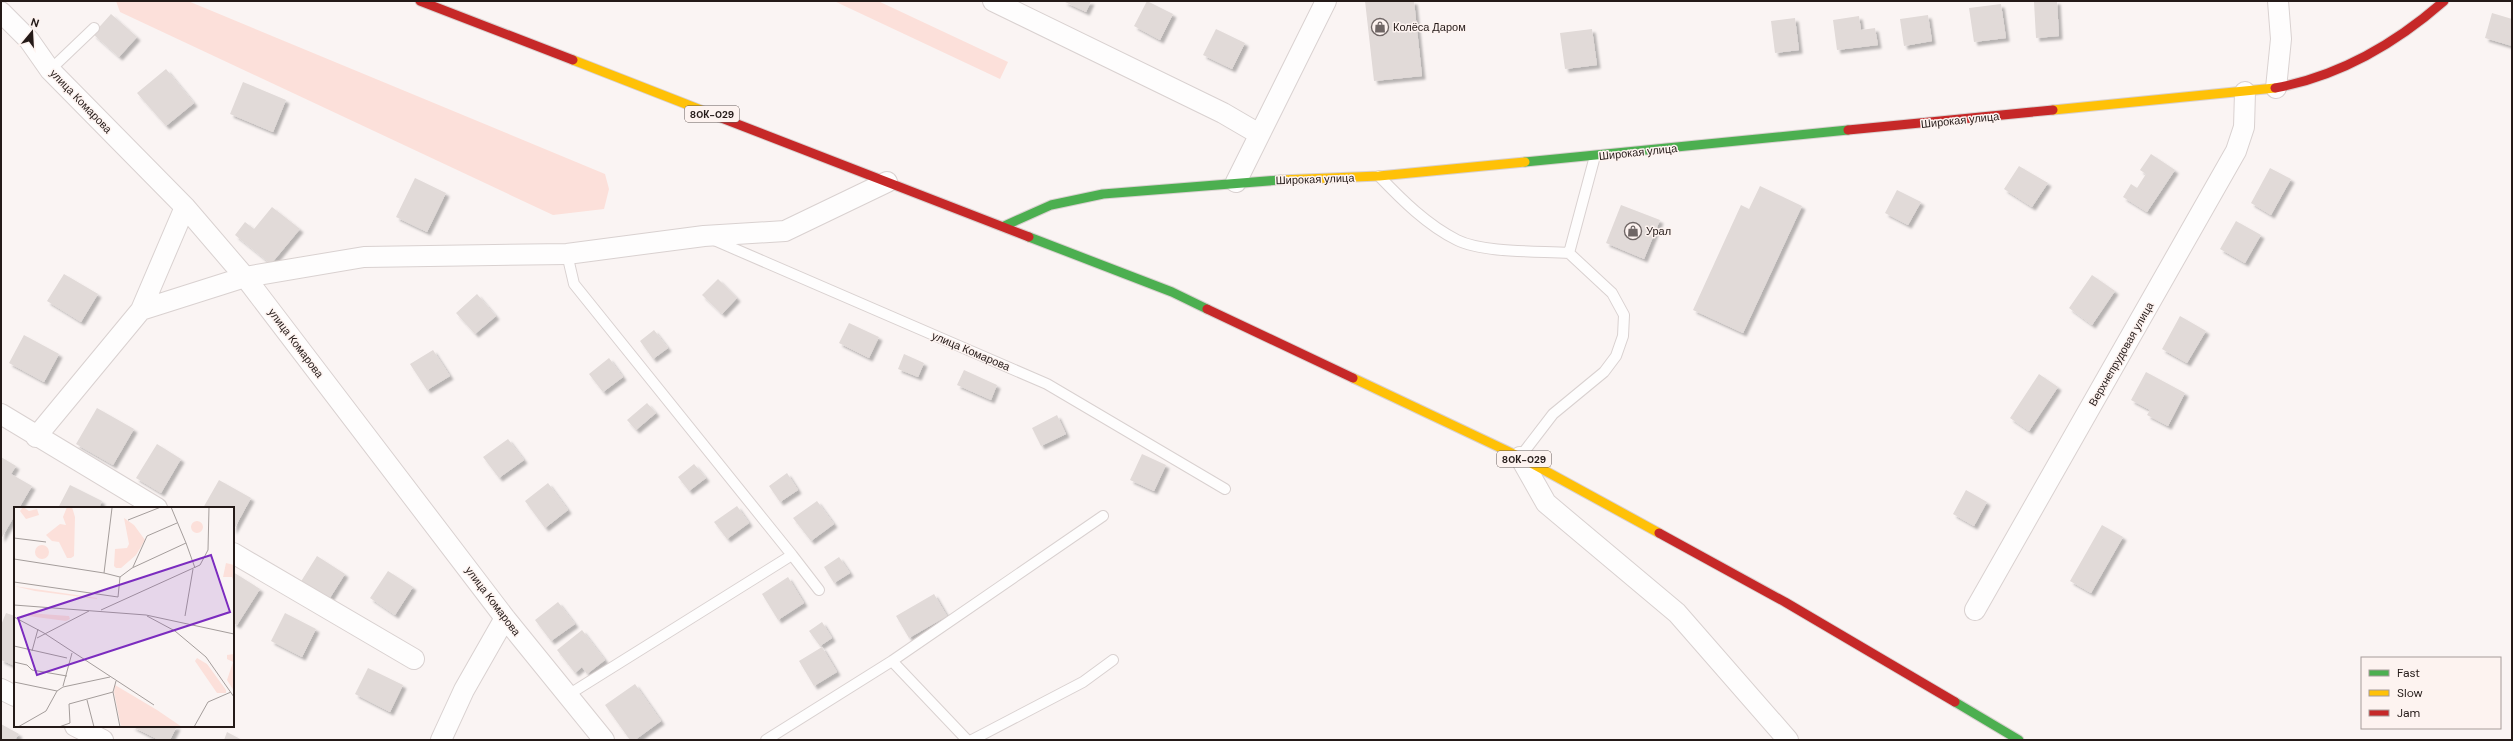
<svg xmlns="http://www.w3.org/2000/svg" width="2513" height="741" viewBox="0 0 2513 741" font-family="'DM Sans',sans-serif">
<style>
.green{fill:#fce0da}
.building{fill:#e1dad8;filter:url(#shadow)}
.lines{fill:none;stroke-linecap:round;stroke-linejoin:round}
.lane-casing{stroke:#d9d1d0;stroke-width:12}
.street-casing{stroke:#d9d1d0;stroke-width:22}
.fast-casing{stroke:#d9d1d0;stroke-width:11}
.slow-casing{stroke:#d9d1d0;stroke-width:11}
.jam-casing{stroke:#d9d1d0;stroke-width:11}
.lane{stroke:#fefdfd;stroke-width:10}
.street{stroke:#fefdfd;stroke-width:20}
.fast{stroke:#4caf50;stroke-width:9}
.slow{stroke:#ffc107;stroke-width:9}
.jam{stroke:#c62828;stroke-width:9}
.labels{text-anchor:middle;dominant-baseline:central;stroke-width:3;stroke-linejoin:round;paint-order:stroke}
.shield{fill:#fdf3f0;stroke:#655b59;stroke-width:1}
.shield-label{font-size:10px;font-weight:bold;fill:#241a18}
.poi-label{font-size:11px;fill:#241a18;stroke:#fdf3f0;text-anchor:start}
.street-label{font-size:11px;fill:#241a18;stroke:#fdf3f0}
.inset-road{fill:none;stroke:#a49d9b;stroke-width:1}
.view{fill:#7b2cbf;fill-opacity:0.15;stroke:#7b2cbf;stroke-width:2}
.inset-edge{fill:none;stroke:#241a18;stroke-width:2}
</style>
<defs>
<filter id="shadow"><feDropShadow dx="3.5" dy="3.5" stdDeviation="1" flood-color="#0004"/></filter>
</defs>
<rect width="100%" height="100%" fill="#faf4f3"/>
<!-- green -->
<path class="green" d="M116,1H188L605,174L609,189L604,209L553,215L120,12Z
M834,1H878L1008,62L1000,79Z"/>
<!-- building -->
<path class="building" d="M1063,1H1091L1086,12Z
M1147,1L1173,14L1160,40L1134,26Z
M1365,1H1414L1422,76L1374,81Z
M2057,1L2059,36L2036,38L2034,2Z
M2001,4L2006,38L1974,42L1969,8Z
M2492,13L2512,19V46L2485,38Z
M111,14L137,37L119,57L93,34Z
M1928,15L1932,41L1904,46L1900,19Z
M1859,16L1861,30L1875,28L1878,45L1837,50L1833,20Z
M1795,18L1799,50L1775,53L1771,21Z
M1216,29L1245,43L1232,69L1203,55Z
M1592,29L1597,65L1565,69L1560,33Z
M166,69L194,103L166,126L137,93Z
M243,82L286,100L273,132L230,114Z
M2151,154L2175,170L2147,212L2123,197L2131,184L2137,188L2146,174L2140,170Z
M2019,166L2048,183L2032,207L2004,189Z
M2270,168L2291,179L2271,215L2251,203Z
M415,178L446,193L427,232L396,217Z
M1760,186L1802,206L1743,333L1693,310L1741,205L1749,209Z
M1897,190L1921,202L1908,225L1885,213Z
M1621,205L1660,220L1644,259L1606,243Z
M272,207L300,229L271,264L235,235L245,222L254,229Z
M2236,221L2261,235L2245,263L2220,249Z
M64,274L98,294L81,322L47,301Z
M2092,275L2115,291L2092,325L2069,308Z
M718,279L737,298L722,314L702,295Z
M477,294L496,316L475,334L456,313Z
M2180,316L2206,331L2187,363L2162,349Z
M849,323L879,337L869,358L839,343Z
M654,330L668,348L653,359L640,341Z
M24,335L59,354L44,382L9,363Z
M433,350L450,376L427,390L410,364Z
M904,354L924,363L918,377L898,369Z
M609,358L623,377L603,392L589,374Z
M964,370L997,385L991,400L957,385Z
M2146,372L2185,393L2168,426L2147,415L2150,410L2131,400Z
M2039,374L2058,387L2029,431L2010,418Z
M647,403L656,413L636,430L627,420Z
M97,408L134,429L113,465L76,444Z
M1057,415L1066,434L1041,446L1032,428Z
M508,439L524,460L499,478L483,457Z
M157,444L181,459L161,493L136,478Z
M1142,454L1166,465L1154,491L1130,480Z
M1,457L16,466L11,474L32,486L19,508H15V515L1,539Z
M694,464L706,478L689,491L678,477Z
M787,473L798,490L780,502L769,486Z
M219,480L251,498L233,531V508H203Z
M548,483L568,510L545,528L525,501Z
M70,485L102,501L99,508H58Z
M1966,490L1987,502L1974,526L1953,514Z
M817,501L834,524L811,541L793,518Z
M737,506L749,523L727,539L714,522Z
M2102,525L2123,537L2091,593L2070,581Z
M317,556L345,574L328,601L300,583Z
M839,557L850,573L834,583L824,567Z
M388,571L413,587L395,615L370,598Z
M233,572L260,589L237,625L233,623Z
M788,577L804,603L778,620L762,594Z
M934,594L947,616L909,638L896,616Z
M558,602L575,624L551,641L535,620Z
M6,613L15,616V666L1,660V625Z
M285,613L316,629L302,657L271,641Z
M822,622L832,638L820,646L809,631Z
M582,630L605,660L587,674L582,667L575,673L557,650Z
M822,647L837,672L814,686L799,661Z
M368,668L403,685L390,712L355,694Z
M635,684L661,721L635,740H630L605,705Z
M1,724L19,734L15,740H1Z
M131,726H177L170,740H159Z
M227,732L242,740H224Z"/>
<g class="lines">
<!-- lane casing -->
<g class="lane-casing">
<path id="lane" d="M50,70L94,28
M1379,176C1402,200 1427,225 1457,240C1483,253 1539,251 1569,253
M714,240L1047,384L1225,489
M567,254L574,284L792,555L568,695
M1520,457L1553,414L1604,372L1616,356L1623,336L1624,315L1612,293L1569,253L1595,156
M792,555L819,590
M892,661L967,740
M766,740L892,661L1103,516
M972,740L1083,682L1113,660"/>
</g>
<!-- street casing -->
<g class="street-casing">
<path id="street" d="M993,1L1223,113L1259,134
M1,12L29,40L50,70L185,207L245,277L505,618L604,740
M2276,88L2281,39L2278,1
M1236,182L1326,1
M141,310L245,277L364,257L567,254L704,236L785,231L887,182
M1,414L157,508
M36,437L141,310L185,207
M1520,457L1546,503L1677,613L1788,740
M233,553L414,659
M1975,610L2236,151L2244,127L2245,92
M1,689L15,696
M75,726L103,740
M441,740L464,690L505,618"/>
</g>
<!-- fast casing -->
<g class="fast-casing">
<path id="fast" d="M1525,162L1848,130
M1004,226L1051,205L1103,194L1280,180
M1029,237L1172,292L1207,309
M1955,702L2019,740"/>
</g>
<!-- slow casing -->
<g class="slow-casing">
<path id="slow" d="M573,60L719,117
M2053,110L2275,88
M1280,180L1379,176L1525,162
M1353,378L1520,457L1659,533"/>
</g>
<!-- jam casing -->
<g class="jam-casing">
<path id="jam" d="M420,1L573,60
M2275,88C2340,76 2395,44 2444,1
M719,117L1029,237
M1848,130L2053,110
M1207,309L1353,378
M1659,533L1785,602L1955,702"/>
</g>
<!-- lane -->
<use href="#lane" class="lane"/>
<!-- street -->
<use href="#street" class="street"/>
<!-- fast -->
<use href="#fast" class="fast"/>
<!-- slow -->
<use href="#slow" class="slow"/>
<!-- jam -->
<use href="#jam" class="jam"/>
</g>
<!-- icons -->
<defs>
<g id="shop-ring" transform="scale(0.9)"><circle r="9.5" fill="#fdf3f0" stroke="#6f6665" stroke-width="1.5"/><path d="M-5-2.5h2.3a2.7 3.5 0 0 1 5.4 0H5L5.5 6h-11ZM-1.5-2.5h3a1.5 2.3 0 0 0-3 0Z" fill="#6f6665"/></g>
</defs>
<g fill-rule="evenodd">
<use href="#shop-ring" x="1380" y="27"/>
<use href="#shop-ring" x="1633" y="231"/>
</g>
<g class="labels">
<!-- shield labels -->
<g class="shield">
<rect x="685" y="106" width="54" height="16" rx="3"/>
<rect x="1497" y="451" width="54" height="16" rx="3"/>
</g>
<g class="shield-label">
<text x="712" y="114">80К-029</text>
<text x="1524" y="459">80К-029</text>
</g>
<!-- poi labels -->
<g class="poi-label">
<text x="1393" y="27">Колёса Даром</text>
<text x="1646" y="231">Урал</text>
</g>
<!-- street labels -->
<g class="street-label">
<text transform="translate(81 101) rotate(46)">улица Комарова</text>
<text transform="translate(1960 120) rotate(-6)">Широкая улица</text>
<text transform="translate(1638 152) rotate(-6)">Широкая улица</text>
<text transform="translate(1315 179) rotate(-2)">Широкая улица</text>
<text transform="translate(296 343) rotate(53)">улица Комарова</text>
<text transform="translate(971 351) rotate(23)">улица Комарова</text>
<text transform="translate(2121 354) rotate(-60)">Верхнепрудовая улица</text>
<text transform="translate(493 601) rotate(53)">улица Комарова</text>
</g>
</g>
<!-- overview -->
<g transform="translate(14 507)">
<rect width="220" height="220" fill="#faf4f3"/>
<path d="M9,0L15,4L23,2L25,8L12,12L6,4ZM53,0H58L61,10L60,49L57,51H53L45,35L38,34L32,28L46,17L52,18L49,10ZM110,11L120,18L131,33L122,48L107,61H102L100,59L101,42L113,41L115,37ZM177 20a6 6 0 1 1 12 0a6 6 0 1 1-12 0ZM21 45a7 7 0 1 1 14 0a7 7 0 1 1-14 0ZM212,56L220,58V75L218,70H209ZM0,79L83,91V92L21,84ZM14,106L55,109L56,112L52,114L14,109ZM220,147V184L213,173L219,155L213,152V148ZM183,151L193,157L212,183V186H203L181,154ZM101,178L143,203L168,220H107L100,185Z" fill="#fce0da"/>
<path class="inset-road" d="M157,0L172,36M114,13L147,0M0,31L32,35M0,52L90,66L106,70M119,60L133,29L163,16M90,66L98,1M106,70L118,61L172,36L181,61M0,75L104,90M104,90L106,70M0,98L132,108L220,127M87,103L186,58L194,43L195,0M133,109L161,124L192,150L220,190M171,109L179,62M0,110L30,126L140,198M23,131L75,104M0,139L53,151M18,144L24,122M0,155L13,158L18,163L53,169M102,174L99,185L106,220M0,175L43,184L49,180L96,170M49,179L58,146M73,193L80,220M4,220L32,204L43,184M45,220L56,216L55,197L99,185M180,220L194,195L217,185"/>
<path class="view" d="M197,48L216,105L23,168L4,111Z"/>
<rect width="220" height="220" class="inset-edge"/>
</g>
<!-- border -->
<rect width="2513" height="741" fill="none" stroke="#241a18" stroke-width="4"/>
<!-- legend -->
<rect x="2361" y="657" width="140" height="72" fill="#fdf3f0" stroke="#a69c9a"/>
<rect x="2369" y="670" width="20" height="6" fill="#4caf50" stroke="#a69c9a"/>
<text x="2397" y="677" font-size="12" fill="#241a18">Fast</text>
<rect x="2369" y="690" width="20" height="6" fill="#ffc107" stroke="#a69c9a"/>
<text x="2397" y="697" font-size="12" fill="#241a18">Slow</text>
<rect x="2369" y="710" width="20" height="6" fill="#c62828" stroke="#a69c9a"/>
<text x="2397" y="717" font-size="12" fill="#241a18">Jam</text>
<!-- north arrow -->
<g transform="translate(32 32) rotate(18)" stroke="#fdf3f0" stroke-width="3" paint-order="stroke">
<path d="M0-3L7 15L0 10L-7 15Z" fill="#241a18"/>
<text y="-6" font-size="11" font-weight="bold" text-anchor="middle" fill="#241a18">N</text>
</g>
</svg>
